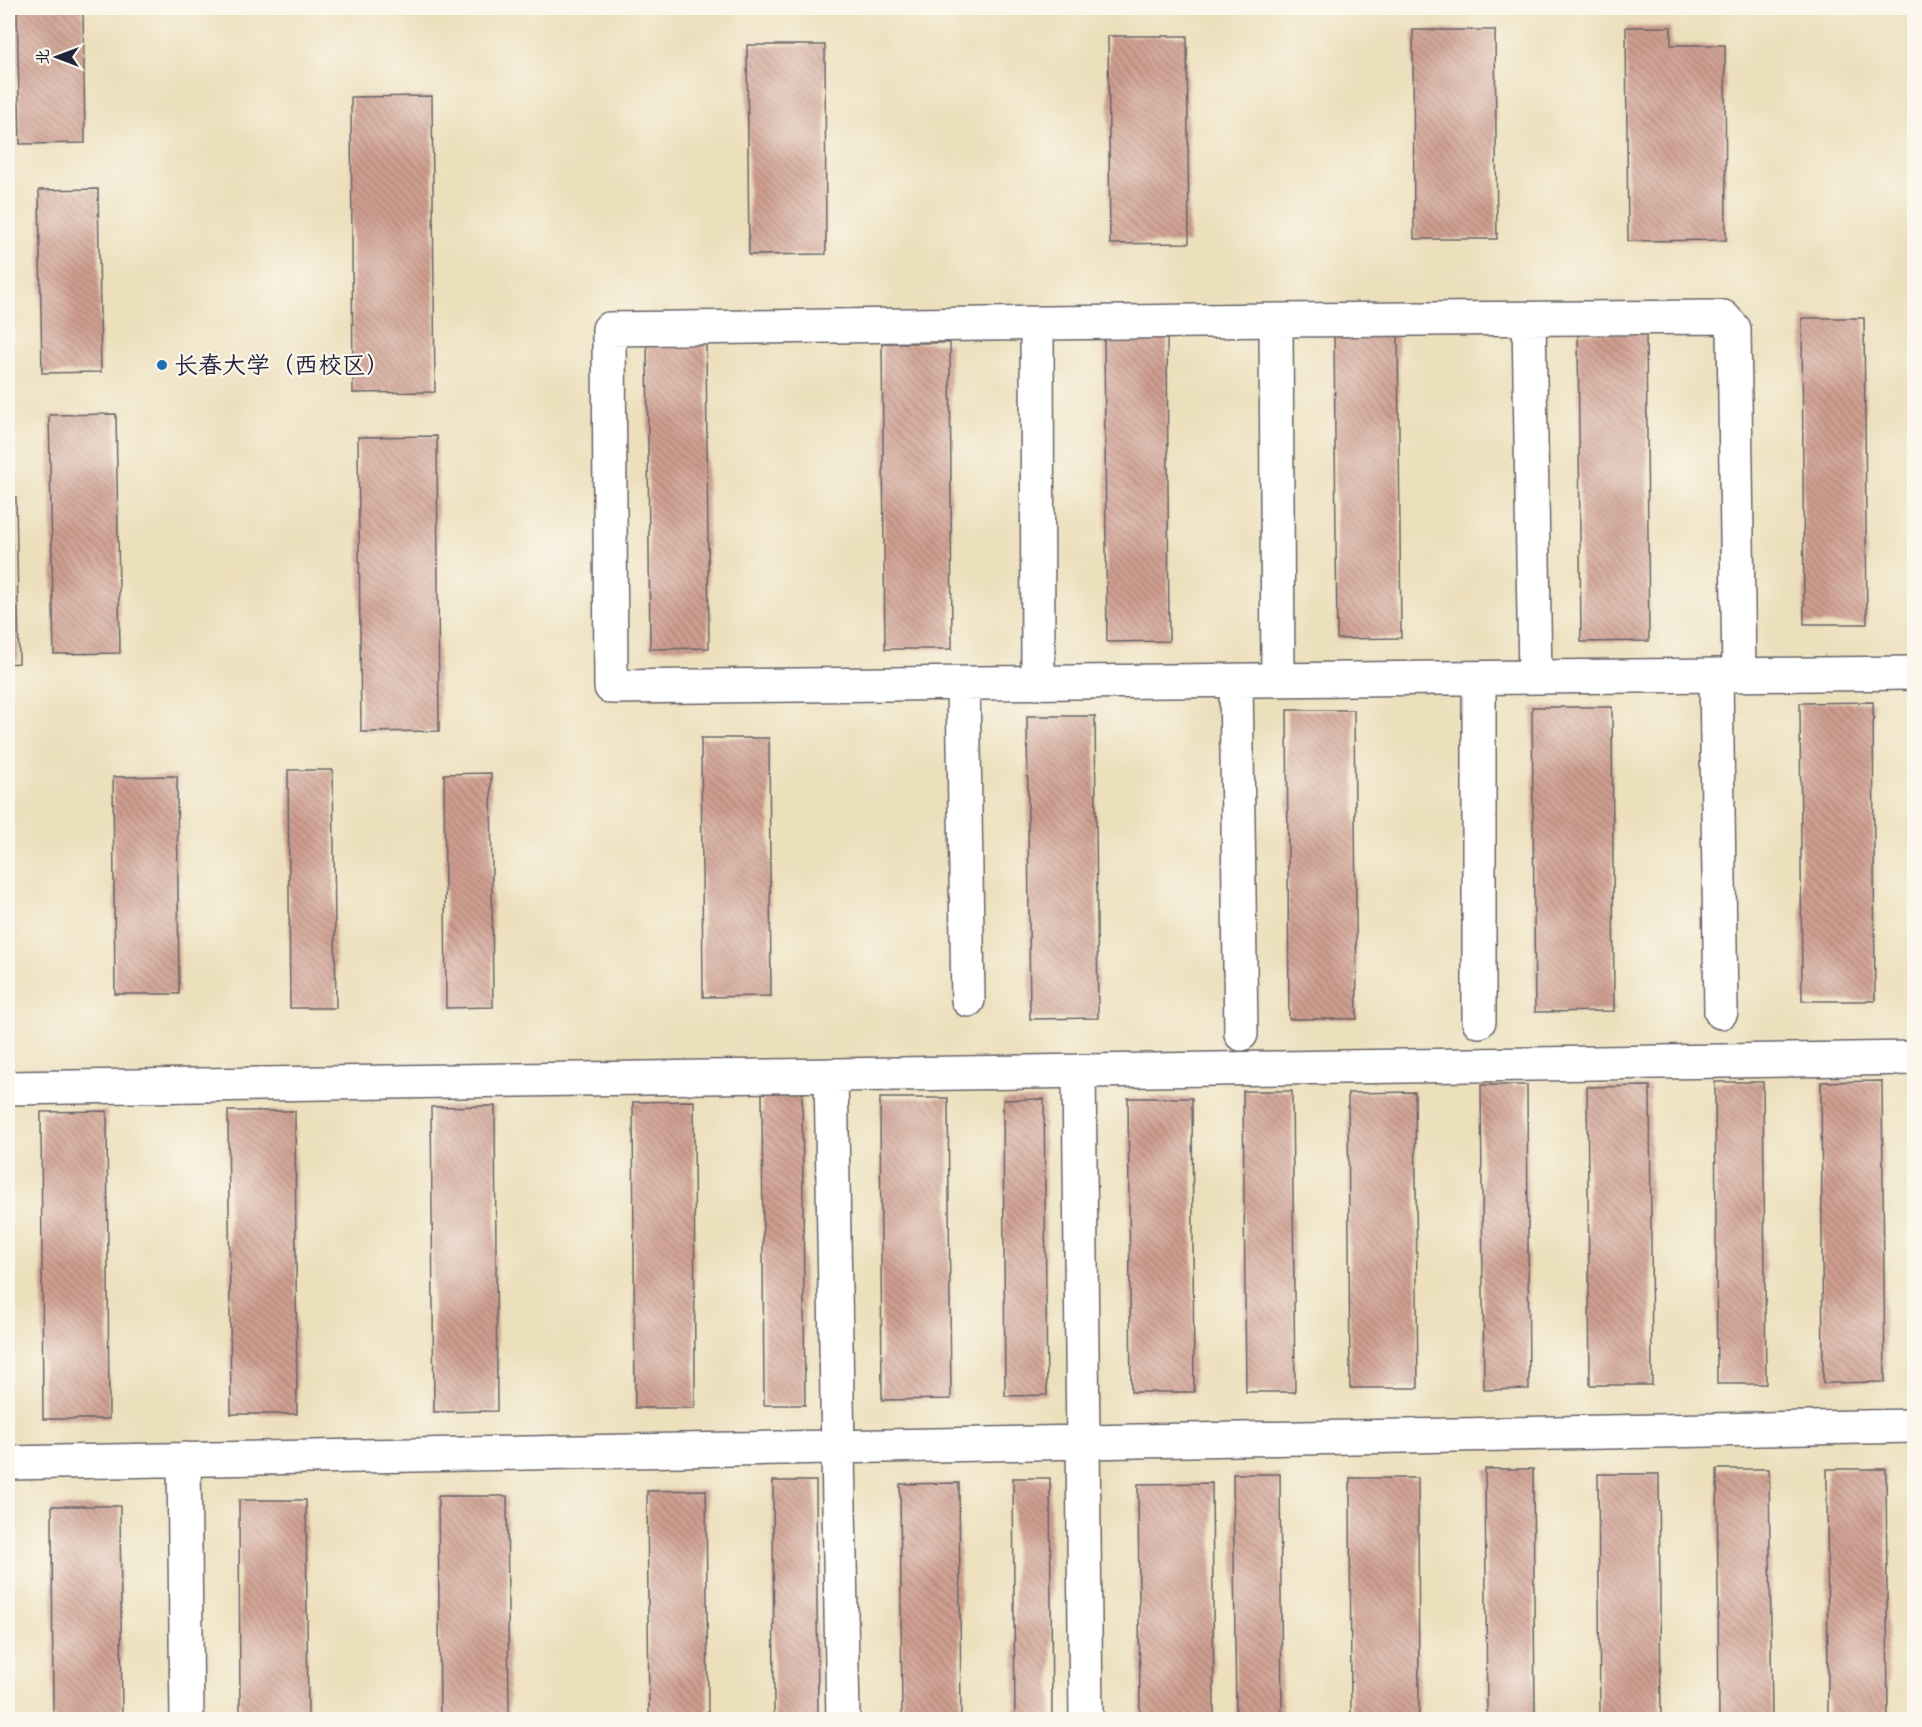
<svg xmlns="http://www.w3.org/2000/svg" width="1922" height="1727" viewBox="0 0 1922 1727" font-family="Caveat,'LXGW WenKai TC',sans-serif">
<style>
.building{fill:url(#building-back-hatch)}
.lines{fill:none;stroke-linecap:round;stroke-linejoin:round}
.minor-casing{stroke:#696468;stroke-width:36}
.minor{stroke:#fff;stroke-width:33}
.poi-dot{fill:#1f6fb2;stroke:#fbf7ec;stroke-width:2}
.labels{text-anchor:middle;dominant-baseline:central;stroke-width:4.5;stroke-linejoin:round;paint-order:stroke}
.poi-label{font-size:24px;fill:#22223b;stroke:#fbf7ec;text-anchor:start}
</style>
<defs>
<pattern id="building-back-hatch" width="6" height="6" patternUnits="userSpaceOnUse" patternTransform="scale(1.5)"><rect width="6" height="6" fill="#cf9f90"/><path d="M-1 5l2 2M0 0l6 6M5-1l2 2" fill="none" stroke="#a88177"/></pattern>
</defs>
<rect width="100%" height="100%" fill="#fbf7ec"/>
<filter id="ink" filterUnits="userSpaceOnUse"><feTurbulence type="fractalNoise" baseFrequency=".0167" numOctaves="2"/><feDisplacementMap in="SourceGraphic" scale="12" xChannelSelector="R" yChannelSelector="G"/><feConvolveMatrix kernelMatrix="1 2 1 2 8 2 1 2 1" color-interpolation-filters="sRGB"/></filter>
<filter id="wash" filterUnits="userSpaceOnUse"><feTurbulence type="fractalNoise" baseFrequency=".008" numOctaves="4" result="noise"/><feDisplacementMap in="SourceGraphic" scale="24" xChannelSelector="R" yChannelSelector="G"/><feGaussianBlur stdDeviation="1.35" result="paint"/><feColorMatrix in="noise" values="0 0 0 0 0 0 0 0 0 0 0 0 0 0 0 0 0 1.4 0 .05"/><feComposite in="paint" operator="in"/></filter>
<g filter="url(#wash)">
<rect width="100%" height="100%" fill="#ecdfbc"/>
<g id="blocks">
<!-- building -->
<path class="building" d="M17,8H83L85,143L20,144Z
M1626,27H1671V45H1725L1726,240L1628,241Z
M1413,30H1495L1497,239H1414Z
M1108,36H1187L1189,243L1110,244Z
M747,45H825L826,254L749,255Z
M432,96L435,392L353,393L351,97Z
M98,189L101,372L42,373L39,190Z
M1802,318H1864L1867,624H1804Z
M1646,332L1649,641L1581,642L1578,333Z
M1398,334L1401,638L1337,639L1334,335Z
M1167,335L1169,641L1107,642L1104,336Z
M706,343L709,648L650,649L647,344Z
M882,343H950L952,649H885Z
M116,414L120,653L54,654L49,415Z
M437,436L439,731L361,732L358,437Z
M8,497H16L19,663L8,664Z
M1873,702L1875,1001H1802L1800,703Z
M1532,707H1612L1614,1011L1535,1012Z
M1287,710H1354L1357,1019H1289Z
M1027,716H1095L1098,1018L1030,1019Z
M701,738H769L771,996L703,997Z
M288,770H333L336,1008H290Z
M491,773L493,1007L446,1008L444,774Z
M177,776L179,994H115L113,777Z
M1882,1081L1885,1382L1823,1383L1821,1082Z
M1715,1082H1763L1766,1384H1717Z
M1481,1085H1527L1529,1389L1484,1390Z
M1650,1086L1652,1385H1590L1587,1087Z
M1243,1091H1292L1295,1392H1246Z
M802,1092L805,1405H764L762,1093Z
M1415,1092L1418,1388H1350L1348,1093Z
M880,1098H948L951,1399L882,1400Z
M1128,1098H1192L1194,1392H1131Z
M1044,1099L1047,1395L1005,1396L1003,1100Z
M694,1101L695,1408H635L633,1102Z
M495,1106L497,1411L434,1412L431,1107Z
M107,1111L109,1419H43L41,1112Z
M228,1111H295L297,1414H231Z
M1485,1469H1533L1535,1720H1487Z
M1717,1469H1769L1772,1720H1719Z
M1827,1469H1886L1888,1720H1828Z
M1233,1474H1280L1282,1720H1236Z
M1598,1474H1659L1661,1720H1600Z
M1013,1478H1050L1052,1720H1015Z
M1350,1478H1418L1419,1720H1351Z
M773,1481H816L818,1720H774Z
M959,1483L961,1720H902L900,1484Z
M1212,1483L1214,1720H1140L1138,1484Z
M706,1490L708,1720H649L647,1491Z
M438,1496H507L509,1720H440Z
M239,1500H306L308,1720H240Z
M52,1506H120L122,1720H53Z"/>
</g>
</g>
<g filter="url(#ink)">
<use href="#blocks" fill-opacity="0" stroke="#696468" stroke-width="1.5"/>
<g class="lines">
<!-- minor casing -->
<g class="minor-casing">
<path id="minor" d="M1529,319L1535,677
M1276,320L1278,680
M1037,324L1038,683
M1739,675L1734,329L1723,317L1276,320L609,329L611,687L1914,673
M1716,676L1721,1012
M1479,678V1021
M1236,681L1241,1034
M963,683L968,1000
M1079,1071L1086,1720
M831,1075L843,1720
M8,1088L1914,1058
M184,1459L187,1720
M8,1463L1914,1426"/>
</g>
<!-- minor -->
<use href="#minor" class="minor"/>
</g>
</g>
<!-- markers -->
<circle class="poi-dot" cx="162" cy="365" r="6"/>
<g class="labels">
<!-- poi labels -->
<g class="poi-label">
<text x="174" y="365">长春大学（西校区）</text>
</g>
</g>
<!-- margin -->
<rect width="1922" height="1727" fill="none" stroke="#fbf7ec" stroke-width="30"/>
<!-- north arrow -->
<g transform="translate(57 57) rotate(270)" stroke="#fbf7ec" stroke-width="4.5" paint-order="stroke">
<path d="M0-4.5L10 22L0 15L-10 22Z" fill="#22223b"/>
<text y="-9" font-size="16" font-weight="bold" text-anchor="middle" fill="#22223b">北</text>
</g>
</svg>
